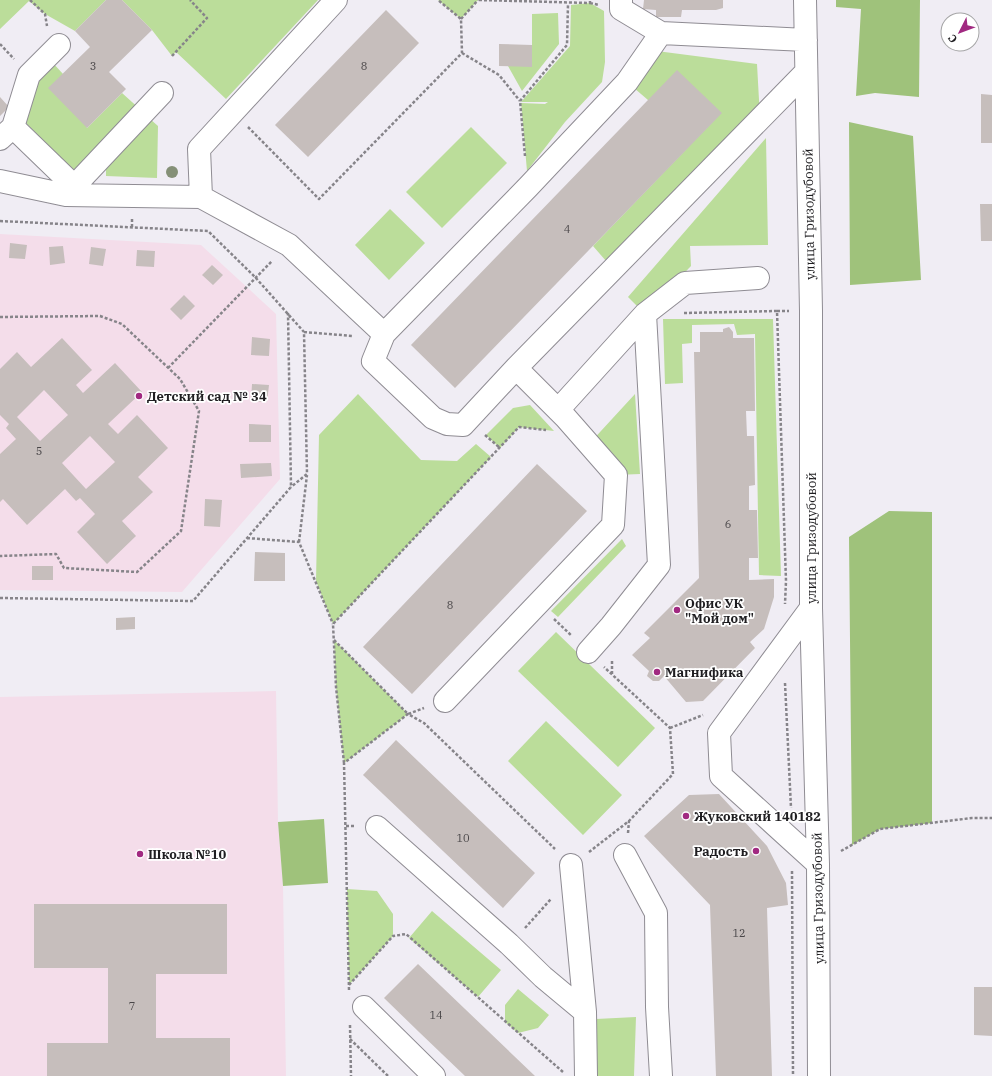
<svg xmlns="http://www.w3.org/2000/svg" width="992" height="1076" viewBox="0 0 992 1076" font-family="'IBM Plex Serif',serif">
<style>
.education{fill:#f4ddea}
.green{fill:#bbdd9a}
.forest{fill:#9fc27b}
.building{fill:#c6bebc;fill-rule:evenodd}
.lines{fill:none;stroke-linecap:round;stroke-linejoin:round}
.minor-casing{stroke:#8f8c93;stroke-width:24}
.path{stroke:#868489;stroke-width:2.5;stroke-dasharray:3 2;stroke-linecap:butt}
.minor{stroke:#fff;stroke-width:22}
.tree{fill:#859077}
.poi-dot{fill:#a12981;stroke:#fff;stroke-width:1.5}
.labels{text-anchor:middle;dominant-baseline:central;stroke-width:3.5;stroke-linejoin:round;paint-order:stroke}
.number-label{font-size:11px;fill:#494648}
.street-label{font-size:13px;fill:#1f1e21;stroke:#fff}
.poi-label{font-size:13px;font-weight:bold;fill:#1f1e21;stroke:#fff;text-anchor:start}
</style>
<rect width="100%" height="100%" fill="#f0edf4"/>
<!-- education -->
<path class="education" d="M0,234L201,245L276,314L280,479L182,592L0,590Z
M276,691L278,822L283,886L286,1076H0V697Z"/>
<!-- green -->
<path class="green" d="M0,0H106L75,31L45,14L29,1L0,29Z
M122,0H318L226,99L176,52L172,56L152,30Z
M438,0H478L461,19Z
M590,3L604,11L605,62L602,82L565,122L527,171L521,103L545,104L548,102H521L570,46L571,5Z
M558,13L559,44L522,91L508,66H532V14Z
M649,50L757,64L760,118L613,269L593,246L721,113L648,100L627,82Z
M52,62L63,74L87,128L122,93L142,111L81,178L22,119L34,79Z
M150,119L158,126L157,178L106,176V165Z
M471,127L507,163L442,228L406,192Z
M766,138L768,245L690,246L691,266L645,314L628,297Z
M390,209L425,243L389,280L355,245Z
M663,319H773L781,576L759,575L755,334L737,335L734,324L692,325V343L682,344L683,383L665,384Z
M358,394L421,460L457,461L476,444L491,457L333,624L316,581L319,435Z
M635,394L640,474L616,475L589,444Z
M530,405L554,431L519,427L500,448L486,435L513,408Z
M622,539L626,546L558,617L551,611Z
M556,632L655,728L618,767L518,671Z
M334,640L408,714L344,763L336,687Z
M546,721L622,795L583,835L508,761Z
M347,889L377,891L393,914V936L349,985Z
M432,911L501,970L478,997L409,938Z
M518,989L549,1015L538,1028L518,1033L505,1022V1005Z
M636,1017L634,1076H595L596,1019Z"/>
<!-- forest -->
<path class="forest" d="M836,0H920L919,97L875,93L856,96L861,9L836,7Z
M849,122L913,136L921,280L850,285Z
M889,511L932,512V823L880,829L852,845L849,537Z
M324,819L328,883L283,886L278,822Z"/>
<!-- building -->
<path class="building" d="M106,0H122L152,30L109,72L126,89L87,128L48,88L90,47L75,31Z
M644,0H723V8L716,10H682L681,17H656V10L643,9Z
M386,10L419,43L308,157L275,125Z
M499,44L532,45V67L499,66Z
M677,70L722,113L455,388L411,345Z
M981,94L992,95V143H981Z
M0,97L9,107L0,116Z
M980,204H992V241H981Z
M10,243L27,245L25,259L9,258Z
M63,246L65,263L50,265L49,247Z
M91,247L106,249L103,266L89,264Z
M137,250L155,251L154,267L136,266Z
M212,265L223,275L213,285L202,275Z
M184,295L195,306L181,320L170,309Z
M729,327L733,332V338H754L755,411H746L747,436H754L755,485L749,486V510H757L758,558H749V580L774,579V597L764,629L750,642L755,648L703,701L686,702L664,676L659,681H653L647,676L649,671L632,655L650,638L644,633L699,578L694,352H700V332H723V329Z
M252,337L270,339L269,356L251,355Z
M62,338L92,370L76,385L83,393L115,363L142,392L108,424L118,434L137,415L168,448L138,477L153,492L122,521L136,536L107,564L77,532L95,514L80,498L76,501L65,489L27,525L3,499L0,502V454L16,439L6,428L9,424L0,415V369L17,352L31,367ZM44,390L68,415L40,441L17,417ZM90,436L115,462L86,489L62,463Z
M252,384L269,385L267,402L251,401Z
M249,424L271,425V442H249Z
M271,463L272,476L241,478L240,464Z
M537,464L587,511L412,694L363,647Z
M205,499L222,500L220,527L204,526Z
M255,552L285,553V581H254Z
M32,566H53V580H32Z
M135,617V629L116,630V618Z
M396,740L535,873L503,908L363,775Z
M719,794L767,846L786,883L788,905L767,908L772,1076H716L710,905L644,836L689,795Z
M34,904H227V974H156V1038H230V1076H47V1043H108V968H34Z
M418,964L535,1076H465L419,1032L384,998Z
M974,987H992V1036L974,1035Z"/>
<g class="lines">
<!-- minor casing -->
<g class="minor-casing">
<path id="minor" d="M621,0V9L661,33
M805,0L811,311V608L818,864L819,1076
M806,72L516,368L463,425L447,424L433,418L373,361L384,334L528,187L627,82L661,33L806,40
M13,127L29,75L59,45
M0,139L13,127L74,186
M0,181L66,195L201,197L289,245L384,334
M66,195L162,93
M201,197L199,149L336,0
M558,410L645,314L685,283L758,278
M811,608L719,733L721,776L818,864
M588,652L611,626L659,565L645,314
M445,701L613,525L616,475L566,418L516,368
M377,827L509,944L543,977L585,1012L586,1076
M625,855L656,913L657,1007L661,1076
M571,865L585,1012
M364,1007L434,1076"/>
</g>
<!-- path -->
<path class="path" d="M30,0L45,14L47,26
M479,0L590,3V0
M590,3L599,5
M461,19L478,0
M0,44L14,59
M462,53L499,75L520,101
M172,56L207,18L190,0
M248,127L319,199L462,53L461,19L438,0
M525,156L520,101L567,45L568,4
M0,221L208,231L255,277L304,332L307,474L291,487
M132,227V218
M777,311H789
M684,313L777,311L786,581L785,604
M0,317L100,316L122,324L180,379L199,411L181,531L137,572L64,568L56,554L0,556
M304,332L353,336
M168,368L272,261
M485,435L500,448
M247,538L299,542L333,624
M299,542L307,475
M0,598L193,601L291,487L288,313
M554,619L572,636
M334,640L408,714L424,708
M612,661V674
M785,683L791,808
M670,728L703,715
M344,763L336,687L333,624L519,427L546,430
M346,826H356
M628,833L629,821
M841,851L880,829L972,818H992
M589,852L629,821L673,774L670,728L604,667
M792,871L793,1076
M525,928L551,899
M349,985L393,936L406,934L563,1072
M349,990L344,763L408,714L424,723L555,849
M350,1025L351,1076
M350,1039L388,1076"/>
<!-- minor -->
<use href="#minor" class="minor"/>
</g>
<!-- trees -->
<circle class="tree" cx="172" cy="172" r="6"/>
<!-- markers -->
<g class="poi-dot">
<circle cx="139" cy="396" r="4"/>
<circle cx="677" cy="610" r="4"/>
<circle cx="657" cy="672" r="4"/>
<circle cx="686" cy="816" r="4"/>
<circle cx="756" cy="851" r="4"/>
<circle cx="140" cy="854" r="4"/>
</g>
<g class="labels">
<!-- number labels -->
<g class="number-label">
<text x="93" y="66">3</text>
<text x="364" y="66">8</text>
<text x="567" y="229">4</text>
<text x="39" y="451">5</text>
<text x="728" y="524">6</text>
<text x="450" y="605">8</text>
<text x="463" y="838">10</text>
<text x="739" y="933">12</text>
<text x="132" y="1006">7</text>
<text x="436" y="1015">14</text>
</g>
<!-- street labels -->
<g class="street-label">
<text transform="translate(809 214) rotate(-91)">улица Гризодубовой</text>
<text transform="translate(811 538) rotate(-90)">улица Гризодубовой</text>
<text transform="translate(818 898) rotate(-91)">улица Гризодубовой</text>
</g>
<!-- poi labels -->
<g class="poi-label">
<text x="147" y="396">Детский сад № 34</text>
<text x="685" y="603">Офис УК<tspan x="685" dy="15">"Мой дом"</tspan></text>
<text x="665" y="672">Магнифика</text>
<text x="694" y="816">Жуковский 140182</text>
<text x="748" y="851" text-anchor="end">Радость</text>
<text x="148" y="854">Школа №10</text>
</g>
</g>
<!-- north arrow -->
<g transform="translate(960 32) rotate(228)"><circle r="19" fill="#ffffff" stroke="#a5a5a6"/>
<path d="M0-3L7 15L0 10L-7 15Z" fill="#a12981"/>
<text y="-6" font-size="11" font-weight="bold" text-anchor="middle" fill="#1f1e21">С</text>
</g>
</svg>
